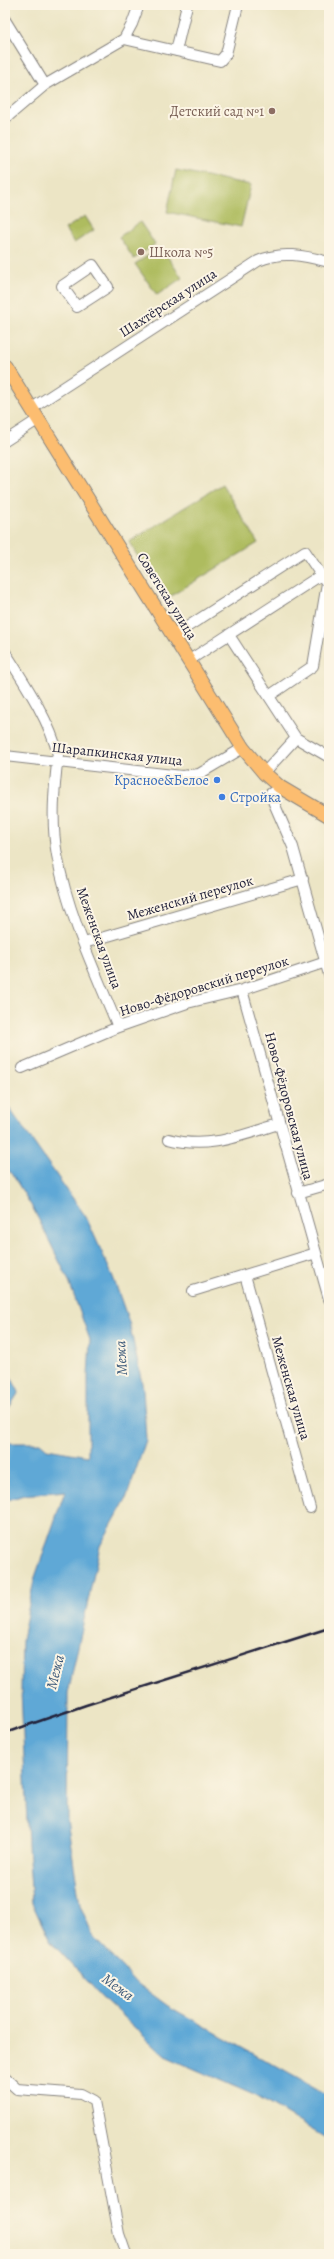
<svg xmlns="http://www.w3.org/2000/svg" width="334" height="2259" viewBox="0 0 334 2259" font-family="Alegreya,serif">
<style>
.pitch{fill:#aebc5e;stroke:#686f4c}
.water{fill:#5fa8d6;stroke:#406588}
.lines{fill:none;stroke-linecap:round;stroke-linejoin:round}
.minor-casing{stroke:#878480;stroke-width:12}
.major-casing{stroke:#878480;stroke-width:15}
.minor{stroke:#fff;stroke-width:10}
.major{stroke:#fcbd6f;stroke-width:13}
.rail{stroke:#22223b;stroke-width:2.5}
.education-dot{fill:#8d6e63;stroke:#fcf5e5;stroke-width:1.5}
.shop-dot{fill:#3f7fe0;stroke:#fcf5e5;stroke-width:1.5}
.labels{text-anchor:middle;dominant-baseline:central;stroke-width:4;stroke-linejoin:round;paint-order:stroke}
.education-label{font-size:14px;fill:#785e54;stroke:#fcf5e5;text-anchor:end}
.street-label{font-size:14px;fill:#22223b;stroke:#fcf5e5}
.shop-label{font-size:14px;fill:#366cbe;stroke:#fcf5e5;text-anchor:end}
.water-label{font-size:15px;font-style:italic;fill:#3a5879;stroke:#fcf5e5}
</style>
<rect width="100%" height="100%" fill="#fcf5e5"/>
<filter id="ink" filterUnits="userSpaceOnUse"><feTurbulence type="fractalNoise" baseFrequency=".025" numOctaves="2"/><feDisplacementMap in="SourceGraphic" scale="8" xChannelSelector="R" yChannelSelector="G"/><feConvolveMatrix kernelMatrix="1 2 1 2 8 2 1 2 1" color-interpolation-filters="sRGB"/></filter>
<filter id="wash" filterUnits="userSpaceOnUse"><feTurbulence type="fractalNoise" baseFrequency=".012" numOctaves="4" result="noise"/><feDisplacementMap in="SourceGraphic" scale="16" xChannelSelector="R" yChannelSelector="G"/><feGaussianBlur stdDeviation="0.9" result="paint"/><feColorMatrix in="noise" values="0 0 0 0 0 0 0 0 0 0 0 0 0 0 0 0 0 1.4 0 .05"/><feComposite in="paint" operator="in"/></filter>
<g filter="url(#wash)">
<rect width="100%" height="100%" fill="#ece5c5"/>
<!-- pitch -->
<path class="pitch" d="M176,170L251,185L241,227L167,212Z
M85,216L94,230L74,243L65,229Z
M140,222L155,244L134,259L119,237Z
M161,247L182,278L157,295L135,264Z
M222,484L258,543L164,600L129,542Z"/>
<!-- water -->
<path class="water" d="M5,1102L86,1217L113,1277L129,1322L143,1388L146,1440L126,1499L100,1546L68,1693L67,1820L80,1905L94,1938L138,1984L168,2006L329,2096V2140L256,2096L165,2056L103,1998L50,1941L32,1903L28,1845L21,1691L22,1639L34,1580L65,1491L24,1495L5,1501V1439L10,1443H40L47,1449L88,1456V1376L90,1340L68,1279L35,1212L14,1177L5,1167Z
M5,1366L19,1392L5,1414Z"/>
</g>
<g filter="url(#ink)">
<g class="lines">
<!-- minor casing -->
<g class="minor-casing">
<path id="minor" d="M5,20L45,85
M124,39L220,61L226,54L238,5
M176,51L187,5
M5,119L45,85L124,39L132,24L139,5
M93,265L108,287L77,307L62,286Z
M32,408L258,261C282,250 305,256 329,262
M5,441L39,419
M229,635L296,738L329,757
M173,636L305,551L321,575L188,661
M5,652C24,682 50,721 58,755C54,788 51,823 57,855C68,915 95,971 118,1027
M269,696L313,666L327,583L321,575
M5,756L182,776L199,774L243,748
M264,773L296,738
M280,787L270,794L293,847L329,975
M84,943L303,879
M242,990L329,1299
M22,1068L118,1027L187,1003L242,990L329,961
M169,1139C208,1150 242,1135 279,1124
M298,1193L329,1184
M245,1275L310,1508
M193,1291L316,1253
M5,2078L17,2089L81,2094L94,2101L119,2234L126,2254"/>
</g>
<!-- major casing -->
<g class="major-casing">
<path id="major" d="M5,366L243,748L264,773L280,787L329,816"/>
</g>
<!-- minor -->
<use href="#minor" class="minor"/>
<!-- major -->
<use href="#major" class="major"/>
<!-- rail -->
<path class="rail" d="M5,1733L86,1705L329,1628"/>
</g>
</g>
<!-- markers -->
<g class="education-dot">
<circle cx="272" cy="111" r="4"/>
<circle cx="141" cy="252" r="4"/>
</g>
<g class="shop-dot">
<circle cx="217" cy="780" r="4"/>
<circle cx="222" cy="797" r="4"/>
</g>
<g class="labels">
<!-- education labels -->
<g class="education-label">
<text x="264" y="111">Детский сад №1</text>
<text x="149" y="252" text-anchor="start">Школа №5</text>
</g>
<!-- street labels -->
<g class="street-label">
<text transform="translate(168 303) rotate(-33)">Шахтёрская улица</text>
<text transform="translate(167 596) rotate(58)">Советская улица</text>
<text transform="translate(117 754) rotate(6)">Шарапкинская улица</text>
<text transform="translate(190 898) rotate(-16)">Меженский переулок</text>
<text transform="translate(99 938) rotate(70)">Меженская улица</text>
<text transform="translate(204 986) rotate(-17)">Ново-Фёдоровский переулок</text>
<text transform="translate(289 1106) rotate(75)">Ново-Фёдоровская улица</text>
<text transform="translate(291 1388) rotate(74)">Меженская улица</text>
</g>
<!-- shop labels -->
<g class="shop-label">
<text x="209" y="780">Красное&amp;Белое</text>
<text x="230" y="797" text-anchor="start">Стройка</text>
</g>
<!-- water labels -->
<g class="water-label">
<text transform="translate(121 1358) rotate(-93)">Межа</text>
<text transform="translate(55 1672) rotate(-76)">Межа</text>
<text transform="translate(118 1987) rotate(36)">Межа</text>
</g>
</g>
<!-- margin -->
<rect width="334" height="2259" fill="none" stroke="#fcf5e5" stroke-width="20"/>
</svg>
